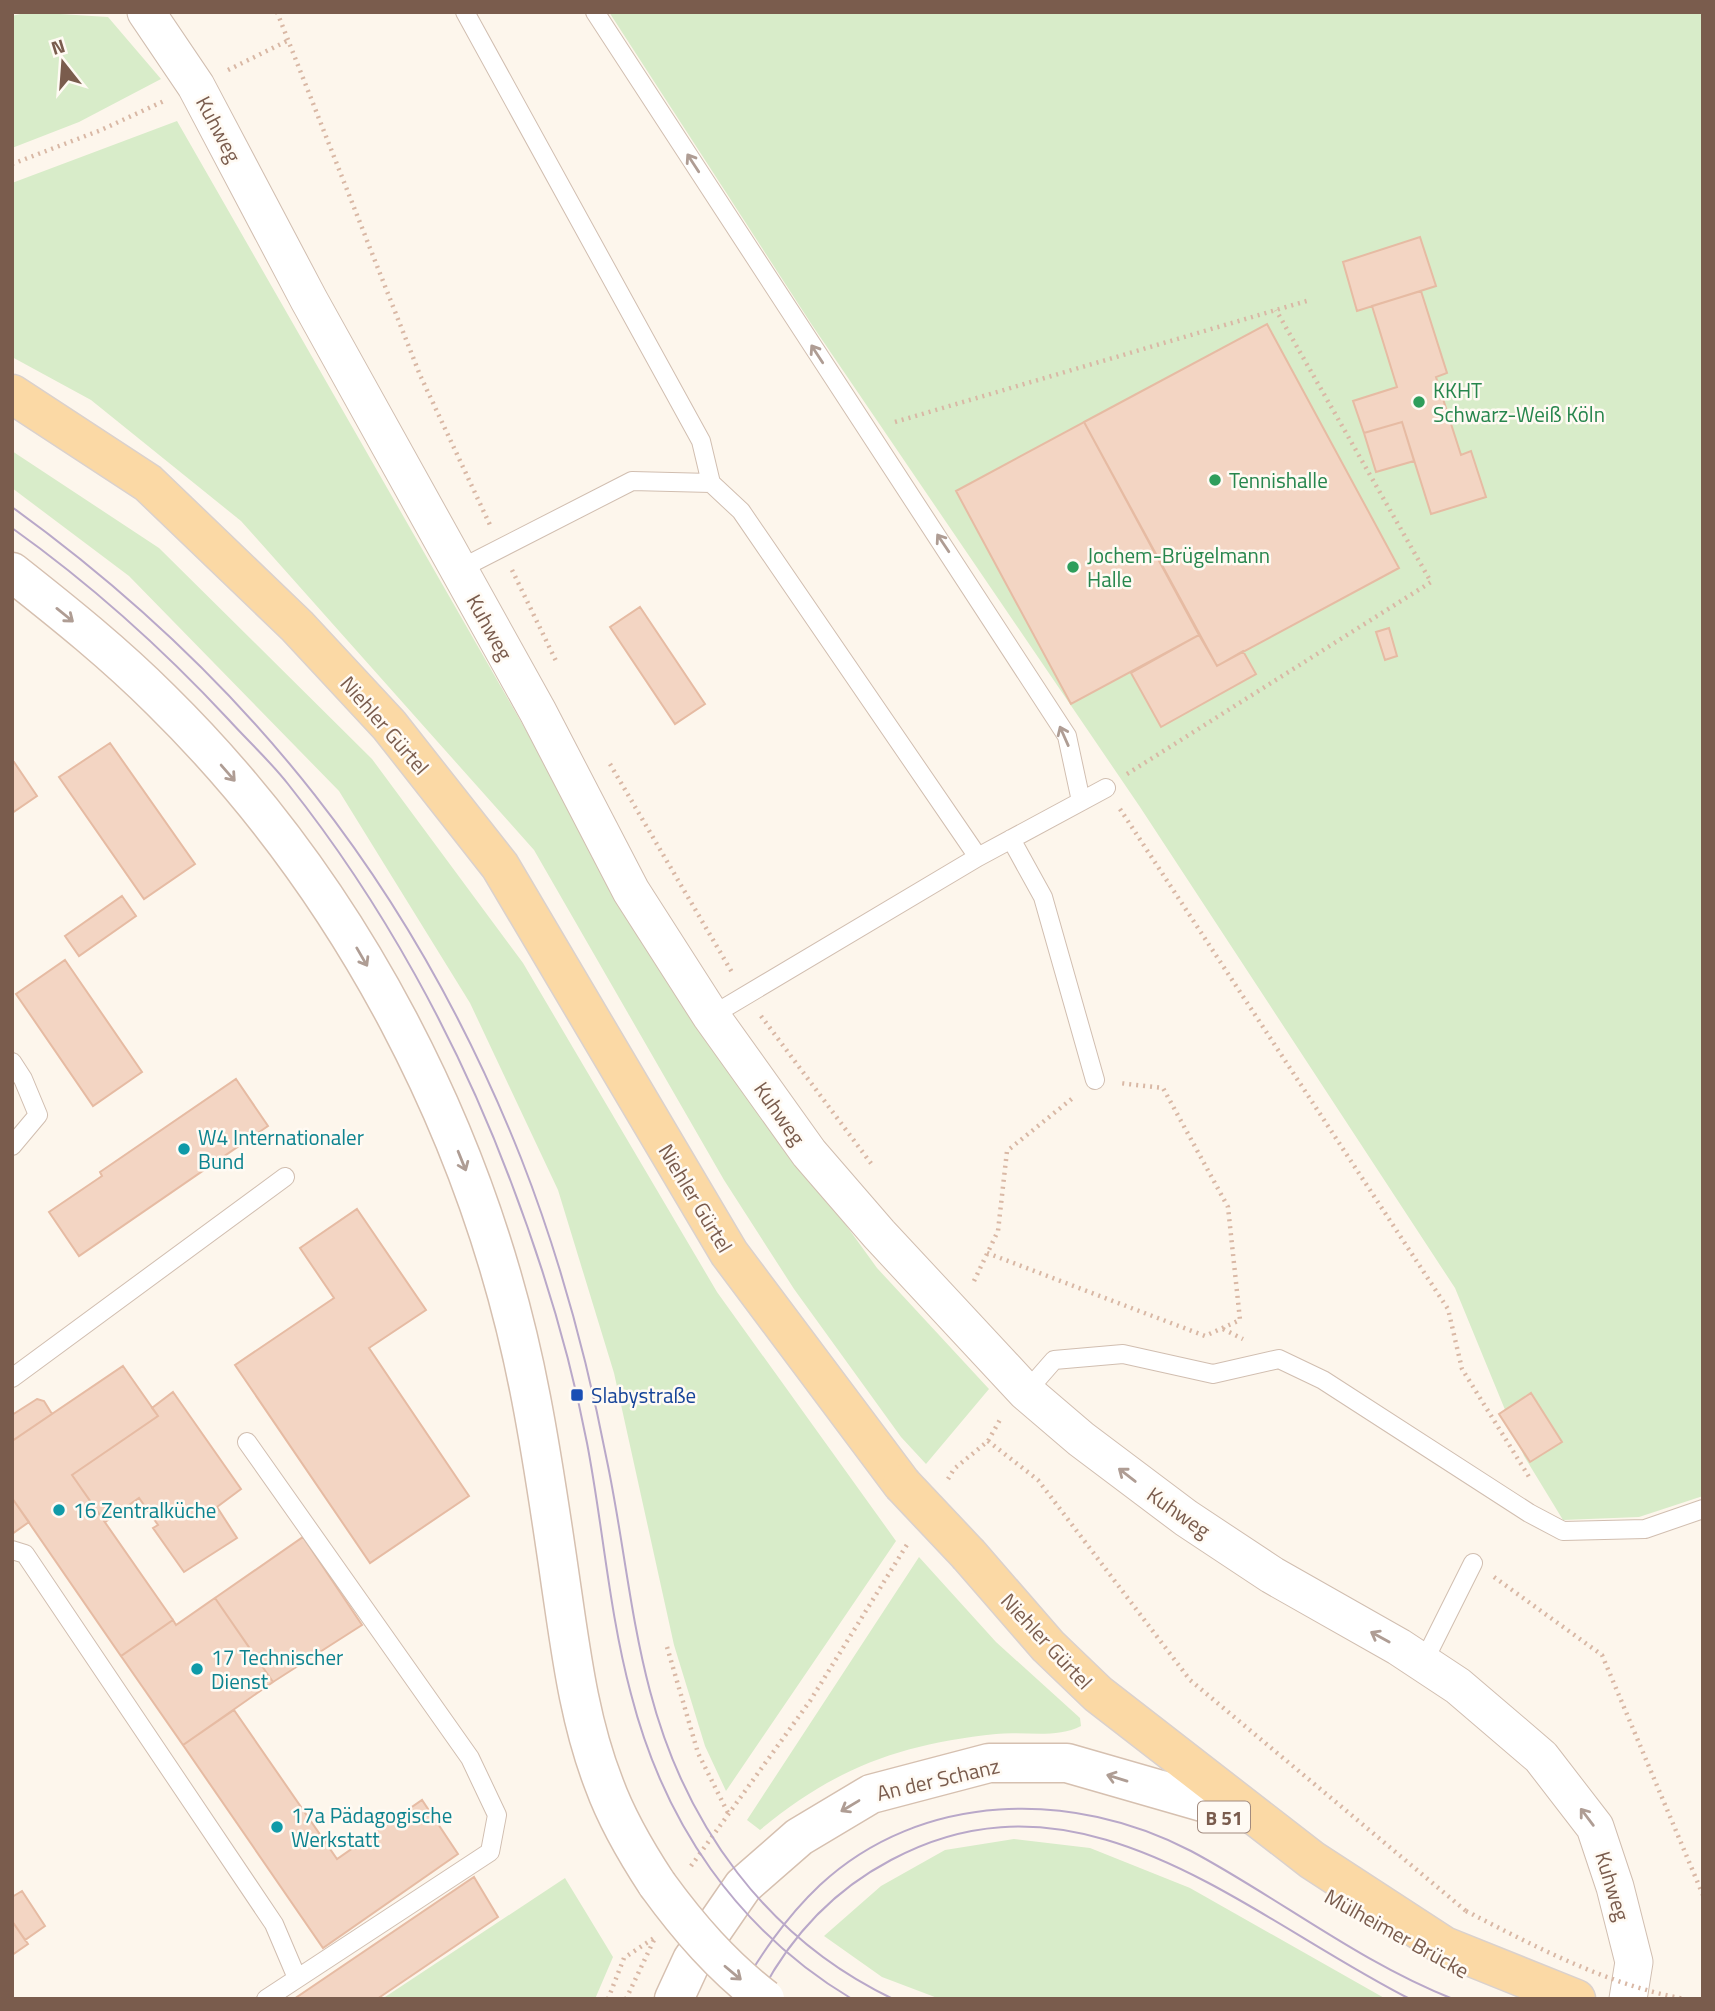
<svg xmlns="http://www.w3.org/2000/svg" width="1715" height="2011" viewBox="0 0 1715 2011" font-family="'Titillium Web',sans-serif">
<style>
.green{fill:#d8ecc9}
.building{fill:#f3d5c3;stroke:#e6bba3;stroke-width:2}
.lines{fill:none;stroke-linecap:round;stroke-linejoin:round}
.lane-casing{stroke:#d1beb0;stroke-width:20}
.street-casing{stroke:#d1beb0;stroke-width:39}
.secondary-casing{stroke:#d6c0b0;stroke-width:41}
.primary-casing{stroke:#dad1cd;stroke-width:41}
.path{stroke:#d9b8a5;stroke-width:4.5;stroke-dasharray:2 5;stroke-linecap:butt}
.lane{stroke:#fff;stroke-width:18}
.street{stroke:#fff;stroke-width:37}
.secondary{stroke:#fff;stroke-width:38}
.primary{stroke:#fbd9a5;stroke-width:38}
.tram{stroke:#b9a8c9;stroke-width:2}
.secondary-bridge-casing{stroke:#d6c0b0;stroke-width:41;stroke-linecap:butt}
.primary-bridge-casing{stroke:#dad1cd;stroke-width:41;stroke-linecap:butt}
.path-bridge{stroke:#d9b8a5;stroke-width:4.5;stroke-dasharray:2 5;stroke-linecap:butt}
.secondary-bridge{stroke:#fff;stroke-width:38}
.primary-bridge{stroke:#fbd9a5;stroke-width:38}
.oneway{stroke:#af9d94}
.leisure-dot{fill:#2e9e5b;stroke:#fffaf3;stroke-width:2.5}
.culture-dot{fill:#0f9aa8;stroke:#fffaf3;stroke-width:2.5}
.transit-dot{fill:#1a4fb4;stroke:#fffaf3;stroke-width:2.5}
.labels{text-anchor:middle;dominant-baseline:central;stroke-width:5;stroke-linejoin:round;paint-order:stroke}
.shield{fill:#fffaf3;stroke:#a28b7f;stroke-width:2}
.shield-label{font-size:19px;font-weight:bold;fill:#7a5c4d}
.street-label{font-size:21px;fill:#7a5c4d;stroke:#fffaf3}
.leisure-label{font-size:21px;fill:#27864d;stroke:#fffaf3;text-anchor:start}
.culture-label{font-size:21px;fill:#0d838f;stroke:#fffaf3;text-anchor:start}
.transit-label{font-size:21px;fill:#164399;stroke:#fffaf3;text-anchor:start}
</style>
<rect width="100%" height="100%" fill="#fdf6ec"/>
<!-- green -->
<path class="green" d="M28,12L108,17L161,79L79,122L12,148V16Z
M609,12H1703V1496L1639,1517L1563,1520L1524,1456L1455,1288L1140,807L812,325Z
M177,121L670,982L877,1268L989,1389L926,1464L901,1437L794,1289L724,1180L534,850L241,521L91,400L12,357V183Z
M12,451L159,548L372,759L523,963L717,1292L896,1541L726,1791L705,1746L674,1645L614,1373L558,1190L470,1003L339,791L129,576L12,488Z
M919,1557L996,1642L1080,1718L1081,1726C1056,1739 1024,1731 996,1734C901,1744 834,1768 760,1830L747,1820Z
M1014,1839L1090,1848L1190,1888L1386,1999H940L882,1977L824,1936L881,1886L945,1850Z
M565,1878L613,1957L595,1999H382Z"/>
<!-- building -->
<path class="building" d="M1420,237L1436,286L1357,311L1343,262Z
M1421,291L1447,373L1436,377L1461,455L1471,451L1486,497L1431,514L1402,422L1364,433L1353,401L1397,387L1372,306Z
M1267,324L1399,568L1217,666L1084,422Z
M1084,422L1199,635L1071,704L956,491Z
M1402,422L1414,461L1376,472L1364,433Z
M640,607L705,704L675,724L610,627Z
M1389,628L1397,656L1385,660L1376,632Z
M1199,635L1217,666L1243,651L1256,674L1161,727L1131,673Z
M110,743L195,864L144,899L59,777Z
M14,762L37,796L12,813V763Z
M122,896L136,916L79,956L65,936Z
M65,960L142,1072L93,1106L16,994Z
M236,1079L268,1126L79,1256L49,1212L102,1176L100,1172Z
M357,1209L426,1310L369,1348L469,1496L370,1563L235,1365L334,1298L300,1248Z
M123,1366L158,1416L72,1475L173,1620L121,1656L12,1498V1441Z
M173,1392L241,1489L217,1507L237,1538L184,1572L153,1528L158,1525L139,1498L105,1522L72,1475L158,1416L152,1408Z
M1531,1393L1562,1442L1530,1462L1499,1414Z
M37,1399L44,1401L52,1414L12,1441V1415Z
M12,1498L29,1522L12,1534Z
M303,1537L362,1625L273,1682L215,1598Z
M215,1598L273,1682L183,1745L121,1656L173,1620L176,1625Z
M234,1710L337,1859L422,1800L458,1854L323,1948L183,1745Z
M474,1877L498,1917L377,1999H294Z
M22,1891L45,1926L25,1940L12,1921V1897Z
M12,1921L28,1944L12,1955Z"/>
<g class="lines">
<!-- lane casing -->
<g class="lane-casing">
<path id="lane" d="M465,12L701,441L711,483
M595,12L1067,736L1081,801
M458,570L632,481L711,483L741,511L978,857
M1011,839L1043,897L1095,1080
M711,1016L978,857L1106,788
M12,1062L23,1079L38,1115L12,1146
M12,1378L285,1177
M1026,1392L1054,1360L1123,1354L1213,1374L1279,1359L1323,1380L1529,1513L1563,1531L1645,1529L1703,1509
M247,1442L470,1758L497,1815L490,1852L266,1999
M12,1550L25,1554L274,1924L297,1978
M1423,1663L1473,1563"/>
</g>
<!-- street casing -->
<g class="street-casing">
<path id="street" d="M146,12L196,86L309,300L538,712L631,891L711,1016L809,1153L879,1234L1026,1392L1081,1439L1186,1518L1272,1575L1399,1647L1458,1686L1541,1757L1595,1827L1615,1887L1634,1962L1628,1999"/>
</g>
<!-- secondary casing -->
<g class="secondary-casing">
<path id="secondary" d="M12,572C64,613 115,654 161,700C351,887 481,1136 531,1398C543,1460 552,1522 561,1585C571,1652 579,1720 604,1784C617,1820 636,1852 657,1884
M674,1999L692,1960L743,1886L799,1837L871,1794L989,1763H1067L1206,1803"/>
</g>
<!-- primary casing -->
<g class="primary-casing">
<path id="primary" d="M12,394L148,483L297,626L389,725L500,866L729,1253L902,1484
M969,1555L1048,1646L1098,1694L1312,1860L1444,1946L1576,1999"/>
</g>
<!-- path -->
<path class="path" d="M277,12L420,375L490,525
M228,70L287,41
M12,164L101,130L164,101
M895,422L1310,300
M512,570L557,663
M610,764L733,974
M1127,774L1431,582L1276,310
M1120,809L1448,1309L1462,1369L1531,1480
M761,1016L873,1166
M987,1253L1205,1336L1240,1320L1228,1207L1163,1088L1119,1083
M974,1281L998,1231L1007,1151L1074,1097
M1223,1329L1243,1339
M988,1441L1038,1480L1190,1680L1466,1911
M948,1479L954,1469L988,1441L1001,1418
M1494,1577L1602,1655L1703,1895
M667,1647L698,1753L729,1815
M691,1866L810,1701L908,1543
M608,1999L624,1958L654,1938
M626,1999L654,1940"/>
<!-- lane -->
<use href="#lane" class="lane"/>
<!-- street -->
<use href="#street" class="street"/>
<!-- secondary -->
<use href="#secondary" class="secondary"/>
<!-- primary -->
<use href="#primary" class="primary"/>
<!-- tram -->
<path class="tram" d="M12,507C248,678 413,886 521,1158C559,1255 587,1358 607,1461C623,1537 630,1616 650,1691C685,1825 767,1939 893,1999
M12,528C92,585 162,648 229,720C248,741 270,761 288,784C382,902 458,1041 511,1182C543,1266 570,1355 587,1443C603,1526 609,1612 631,1694C664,1823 737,1930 852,1999
M735,1999C759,1957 785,1918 820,1885C921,1791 1073,1789 1191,1851C1279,1898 1359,1962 1453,1999
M758,1999C788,1939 832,1891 891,1860C1082,1757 1248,1917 1410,1999"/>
<!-- secondary-bridge casing -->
<g class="secondary-bridge-casing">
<path id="secondary-bridge" d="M657,1884C689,1928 722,1966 765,1999"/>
</g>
<!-- primary-bridge casing -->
<g class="primary-bridge-casing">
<path id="primary-bridge" d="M902,1484L969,1555"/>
</g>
<!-- path-bridge -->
<path class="path-bridge" d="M1466,1911C1536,1947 1606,1984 1684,1999"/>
<!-- secondary-bridge -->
<use href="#secondary-bridge" class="secondary-bridge"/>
<!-- primary-bridge -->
<use href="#primary-bridge" class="primary-bridge"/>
</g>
<!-- one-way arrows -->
<defs><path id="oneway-shaft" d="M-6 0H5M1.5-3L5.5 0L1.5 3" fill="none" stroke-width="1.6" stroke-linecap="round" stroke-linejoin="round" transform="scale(1.75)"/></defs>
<g class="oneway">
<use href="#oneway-shaft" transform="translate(693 163) rotate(-123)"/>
<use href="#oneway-shaft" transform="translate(817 354) rotate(-123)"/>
<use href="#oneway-shaft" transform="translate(943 543) rotate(-124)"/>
<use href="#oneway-shaft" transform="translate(65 615) rotate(39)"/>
<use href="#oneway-shaft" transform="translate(1064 736) rotate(-114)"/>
<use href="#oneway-shaft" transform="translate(228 773) rotate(49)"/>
<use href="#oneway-shaft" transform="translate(362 957) rotate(60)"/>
<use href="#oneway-shaft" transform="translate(462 1161) rotate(68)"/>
<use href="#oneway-shaft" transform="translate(1127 1475) rotate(-142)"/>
<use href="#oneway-shaft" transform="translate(1380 1637) rotate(-151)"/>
<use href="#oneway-shaft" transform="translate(1117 1778) rotate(-163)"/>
<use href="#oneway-shaft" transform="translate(850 1806) rotate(149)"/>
<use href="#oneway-shaft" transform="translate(1587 1817) rotate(-127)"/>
<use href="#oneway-shaft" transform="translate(733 1973) rotate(40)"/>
</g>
<!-- markers -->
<g class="leisure-dot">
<circle cx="1419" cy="402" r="7"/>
<circle cx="1215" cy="480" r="7"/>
<circle cx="1073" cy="567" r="7"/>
</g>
<g class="culture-dot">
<circle cx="184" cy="1149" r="7"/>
<circle cx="59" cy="1510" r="7"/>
<circle cx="197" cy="1669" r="7"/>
<circle cx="277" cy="1827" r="7"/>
</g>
<rect class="transit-dot" x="570" y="1388" width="14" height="14" rx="3.5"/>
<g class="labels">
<!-- shield labels -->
<rect class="shield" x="1198" y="1801.5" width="52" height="31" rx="5"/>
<g class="shield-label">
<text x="1224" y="1817">B 51</text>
</g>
<!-- street labels -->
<g class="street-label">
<text transform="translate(219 129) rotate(62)">Kuhweg</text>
<text transform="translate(490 627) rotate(61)">Kuhweg</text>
<text transform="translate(385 725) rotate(49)">Niehler Gürtel</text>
<text transform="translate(780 1113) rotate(55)">Kuhweg</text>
<text transform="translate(696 1198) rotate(59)">Niehler Gürtel</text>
<text transform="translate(1179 1512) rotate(35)">Kuhweg</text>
<text transform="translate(1047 1641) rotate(47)">Niehler Gürtel</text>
<text transform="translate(938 1779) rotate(-13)">An der Schanz</text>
<text transform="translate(1613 1886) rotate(73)">Kuhweg</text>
<text transform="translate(1397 1933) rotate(29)">Mülheimer Brücke</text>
</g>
<!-- leisure labels -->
<g class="leisure-label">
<text x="1433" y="390">KKHT<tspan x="1433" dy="24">Schwarz-Weiß Köln</tspan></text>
<text x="1229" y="480">Tennishalle</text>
<text x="1087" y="555">Jochem-Brügelmann<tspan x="1087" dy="24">Halle</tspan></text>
</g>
<!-- culture labels -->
<g class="culture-label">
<text x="198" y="1137">W4 Internationaler<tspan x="198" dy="24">Bund</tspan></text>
<text x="73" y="1510">16 Zentralküche</text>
<text x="211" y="1657">17 Technischer<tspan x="211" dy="24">Dienst</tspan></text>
<text x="291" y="1815">17a Pädagogische<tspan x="291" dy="24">Werkstatt</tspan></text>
</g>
<!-- transit labels -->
<g class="transit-label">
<text x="591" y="1395">Slabystraße</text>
</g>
</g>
<!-- border -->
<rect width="1715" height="2011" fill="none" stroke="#7a5c4d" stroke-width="28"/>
<!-- north arrow -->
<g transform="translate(63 63) rotate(343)" stroke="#fffaf3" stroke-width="5" paint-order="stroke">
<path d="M0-5L12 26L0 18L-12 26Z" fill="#7a5c4d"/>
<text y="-10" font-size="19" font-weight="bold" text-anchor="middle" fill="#7a5c4d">N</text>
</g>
</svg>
